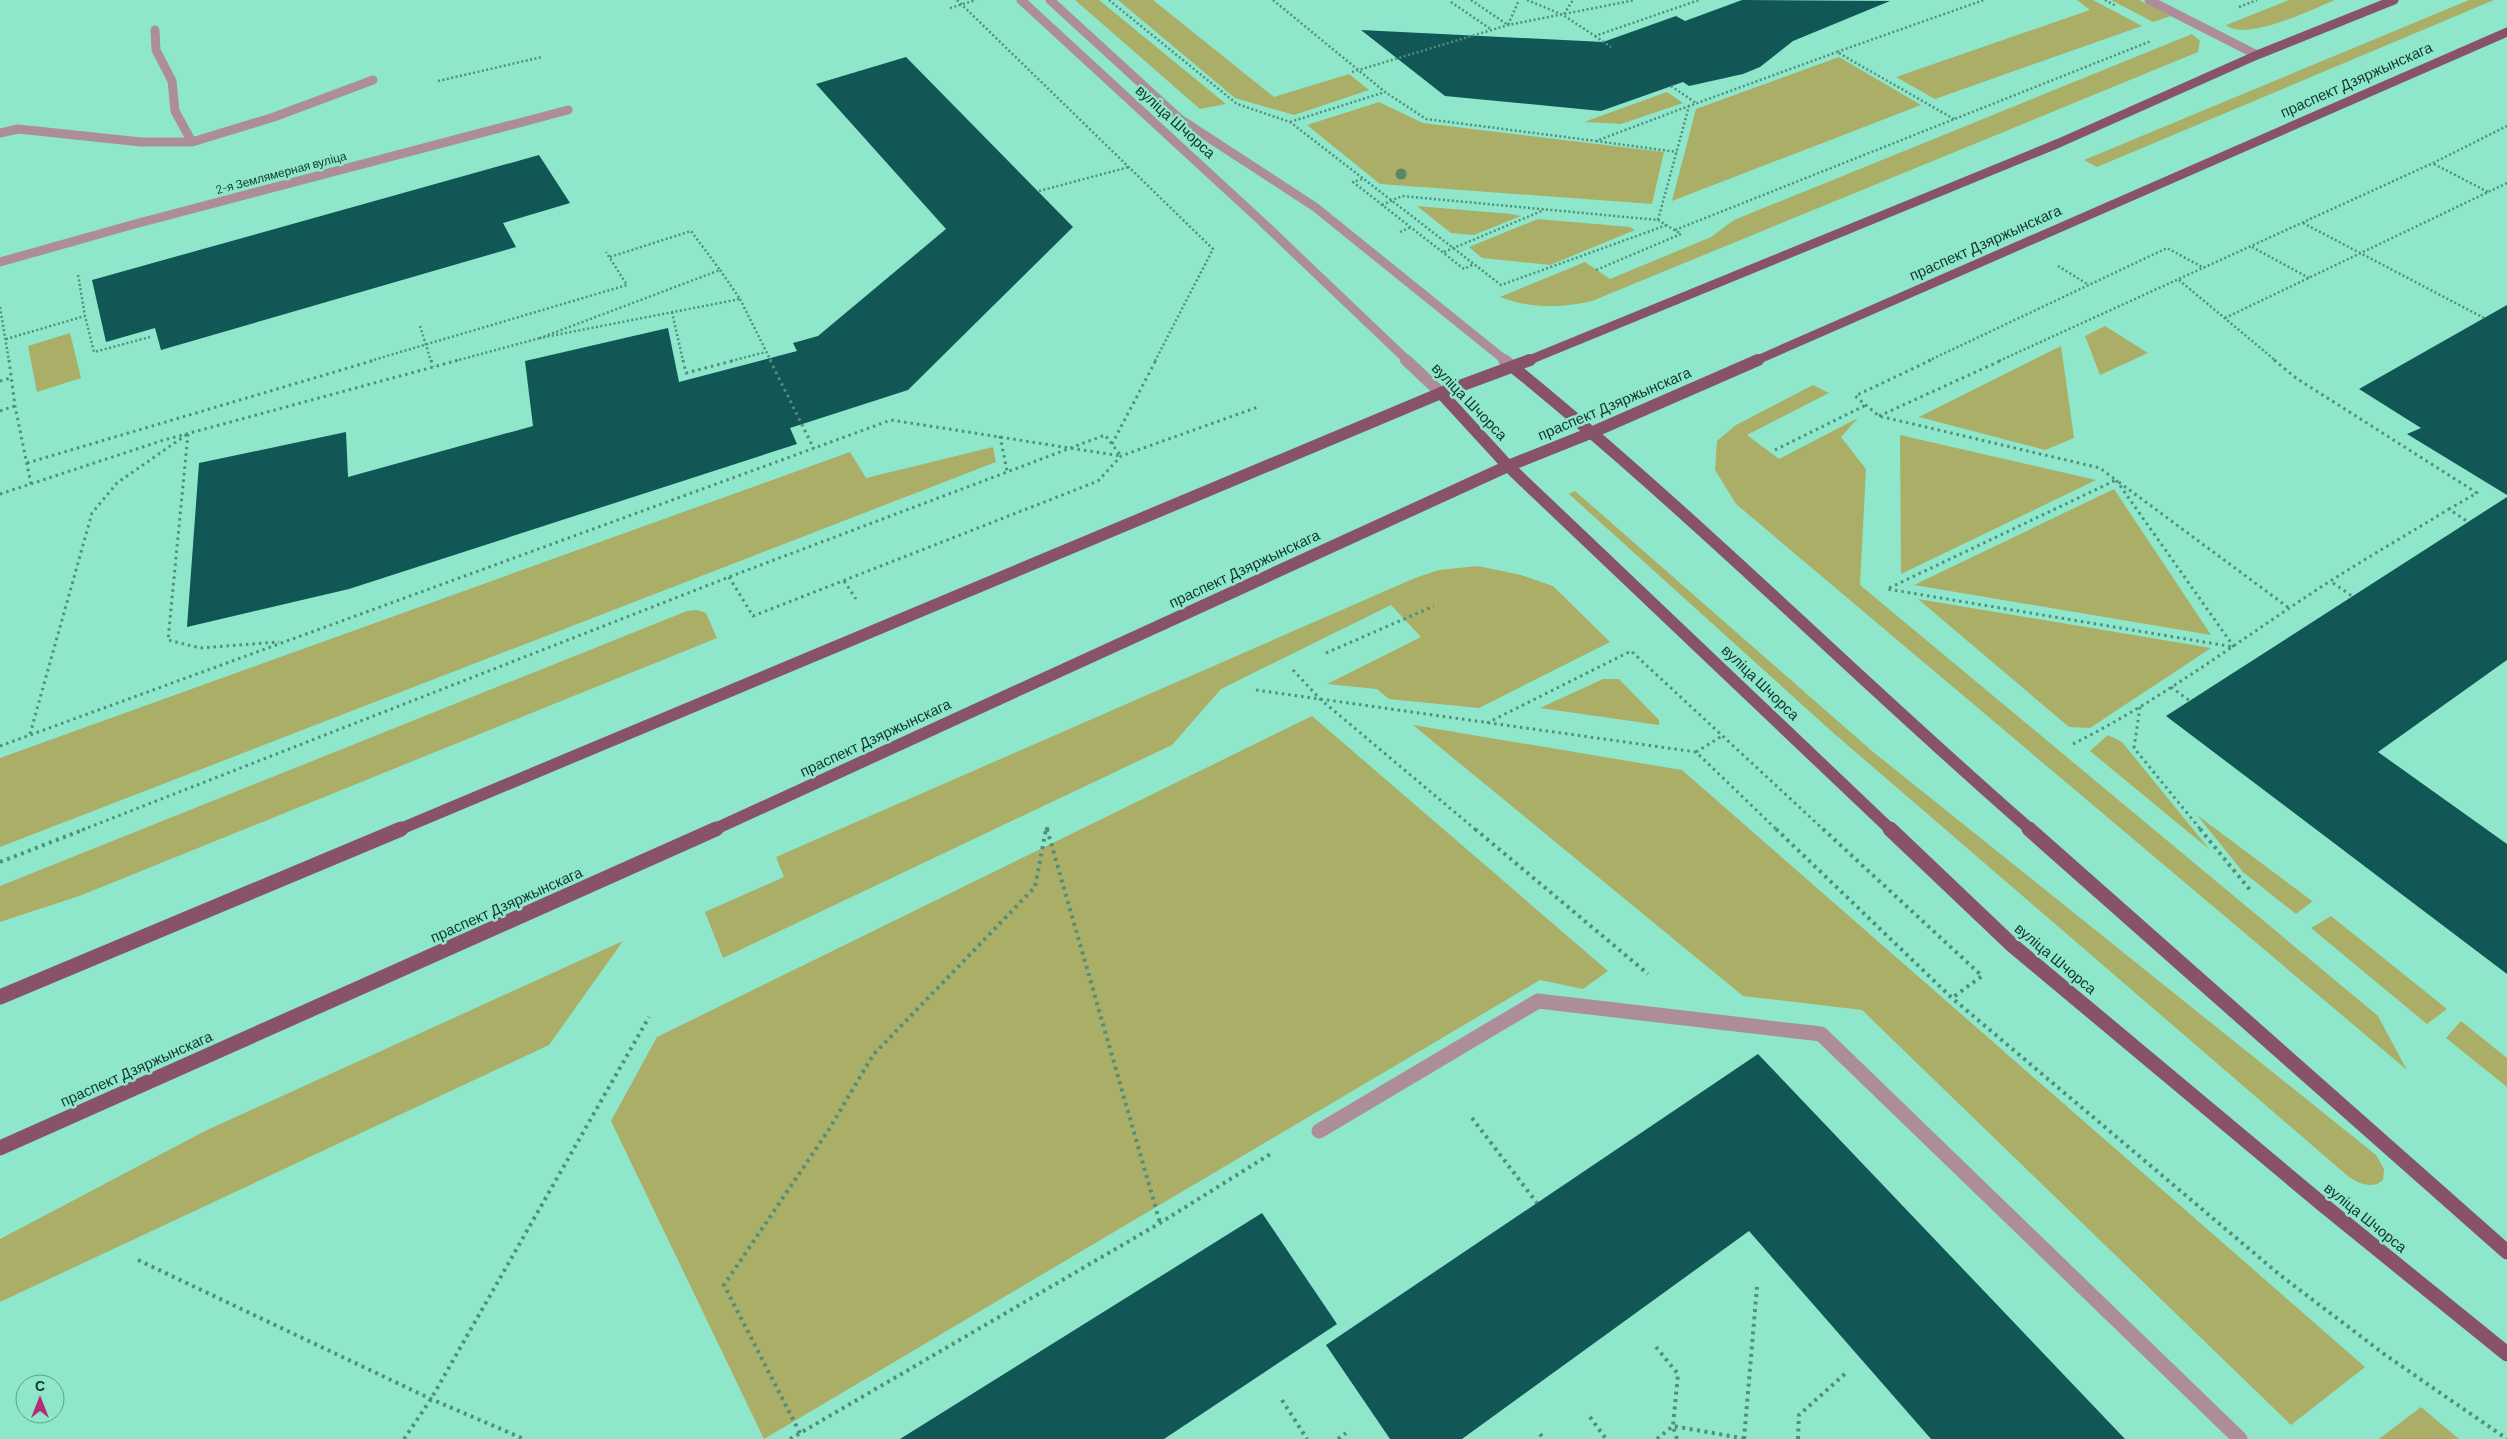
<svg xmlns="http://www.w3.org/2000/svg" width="2507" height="1439" viewBox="0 0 2507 1439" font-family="Barlow,sans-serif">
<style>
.green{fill:#aaae66}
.building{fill:#115755}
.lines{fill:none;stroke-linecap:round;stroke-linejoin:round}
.path-far2{stroke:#508f7c;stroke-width:2.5;stroke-dasharray:2 2.5;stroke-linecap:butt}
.path-far1{stroke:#508f7c;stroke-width:3;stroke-dasharray:2.5 4;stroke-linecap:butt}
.path{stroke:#508f7c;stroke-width:4;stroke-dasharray:3 4.5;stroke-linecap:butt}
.minor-far2{stroke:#ad8d9a;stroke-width:9}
.minor-far1{stroke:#ad8d9a;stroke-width:12}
.minor{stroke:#ad8d9a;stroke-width:15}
.major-far2{stroke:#89526b;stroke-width:9}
.major-far1{stroke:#89526b;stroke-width:12}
.major{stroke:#89526b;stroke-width:15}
.tree{fill:#5e8665}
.labels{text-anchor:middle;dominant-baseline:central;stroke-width:5;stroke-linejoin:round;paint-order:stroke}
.far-street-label{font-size:12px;fill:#10362b;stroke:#8fe7cb}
.street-label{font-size:15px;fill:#10362b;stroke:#8fe7cb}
</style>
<rect width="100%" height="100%" fill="#8fe7cb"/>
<!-- green -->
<path class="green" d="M1075,0H1099L1226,104L1200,109Z
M1118,0H1153L1274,97L1349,74L1369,90L1294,115L1235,98Z
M2077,0H2093L2142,26L1935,99L1896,77L2090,10Z
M2111,0H2139L2171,16L2153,22Z
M2289,0H2335C2313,9 2246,42 2226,25Z
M2469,0H2494L2097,167L2084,160Z
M2192,34L2200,41L2198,52L1592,301C1561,308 1531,309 1500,297L1585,262L1610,279L1711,237L1734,220Z
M1839,57L1921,105L1672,201L1696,109Z
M1667,92L1683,103L1621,124L1584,122Z
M1379,102L1423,123L1664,152L1652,204L1380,184L1307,125Z
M1417,206L1511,214L1521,216L1474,235L1451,233Z
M1538,219L1630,227L1635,230L1550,265L1482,258L1469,247Z
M2105,326L2148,353L2100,375L2085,336Z
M70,333L81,378L37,392L28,346Z
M2061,346L2074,438L2045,450L1919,417Z
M1813,385L1829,393L1747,435L1779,459L1858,418L1841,437L1866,469L1860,585L2378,1016L2407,1070L1736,504L1715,470L1717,441L1736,425Z
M1900,435L2096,480L1901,574Z
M993,447L996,462L0,847V758L850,452L866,478Z
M2114,489L2211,635L1914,585Z
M1575,491L1872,751L2376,1155L2384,1169L2383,1180C2373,1190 2358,1183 2349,1177L1830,730L1569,494Z
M1478,566L1521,575L1553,586L1610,642L1479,708L1389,699L1377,689L1327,684L1421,637L1391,605L1221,689L1172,745L723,958L705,912L784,877L776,857L1415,578L1439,570Z
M1918,599L2211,648L2090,728L2069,727Z
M697,610L706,613L717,638L82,895L0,922V886L687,611Z
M1603,679H1619L1659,720V725L1540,708Z
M1312,716L1608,971L1583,989L1540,980L764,1439L611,1121L657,1037Z
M1413,725L1682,770L2365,1367L2291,1425L1862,1010L1743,996Z
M2108,735L2122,742L2210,850L2090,751Z
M2197,815L2312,901H2313L2296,914L2243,872Z
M2331,916L2447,1009L2427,1024L2311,928Z
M623,941L549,1045L0,1302V1239L205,1131Z
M2461,1021L2507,1058V1087L2446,1038Z
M2421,1407L2459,1439H2379Z"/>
<!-- building -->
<path class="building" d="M1742,0L1890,1L1793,41L1760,67L1743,74L1689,86L1683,82L1601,111L1445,96L1361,30L1603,42L1676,16L1685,21Z
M906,57L1073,227L908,390L790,428L797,444L349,589L187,627L199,463L346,432L348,477L533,426L525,361L668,328L679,382L797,351L793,343L818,336L946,229L816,84Z
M539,155L570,203L503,223L516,247L161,350L155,328L106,342L92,280Z
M2507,305V495L2407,434L2421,428L2359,389Z
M2507,497V660L2378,752L2507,844V974L2166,716Z
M1758,1054L2125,1439H1931L1749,1231L1462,1439H1390L1326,1345Z
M1262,1213L1337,1324L1164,1439H900Z"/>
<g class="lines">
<!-- path-far2 -->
<path class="path-far2" d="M957,0L1213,249L1155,361
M1109,0L1237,104L1290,122L1501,285L1667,225
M1273,0L1385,92L1426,119L1596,141L1689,106
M1471,0L1508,25L1519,0
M1527,0L1563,15L1595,36L1699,0
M2105,0L2116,6
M1451,2L1492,30
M2239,7L2257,0
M950,8L976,0
M1564,14L1573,0
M1595,36L1611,47
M1352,72L1508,25L1635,0
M438,81L542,57
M1671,86L1696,103
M1954,119L1837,52L1984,0
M1290,122L1385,92
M1596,141L1677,152
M2434,164L2488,192
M1362,179L1353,182L1464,269L1474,264
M1039,191L1129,167
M1382,205L1402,196L1658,220L1681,234L1596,270
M1658,220L1689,106L1837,52
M2303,223L2484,318
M1675,230L2151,41
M1400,232L1411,227
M2252,247L2309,278
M1444,252L1544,210
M610,257L691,231L720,270
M2058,266L2089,285
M720,270L740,299L540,338Z
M78,275L85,316
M2179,280L2276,361
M740,299L771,361
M0,307L9,361
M672,312L683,361
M2225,318L2507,183
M420,326L431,361
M6,339L85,316L94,352L150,337
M370,361L627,285L606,252
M455,361L540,338
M731,361L766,352
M1928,361L2167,248L2204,268
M1999,361L2433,163L2507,126"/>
<!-- path-far1 -->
<path class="path-far1" d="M9,360L15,406L31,484
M431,360L433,367
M683,360L686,373L736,360
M770,360L814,449
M1931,360L1855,396L1879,416L2100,468L2116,480L1887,589L2234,647
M2274,360L2296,378L2477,493L2449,509
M0,381L11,378
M0,411L15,406
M1879,416L2002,360
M188,434L168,640L200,648L279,642
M1000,436L1007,471
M1112,444L1156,360
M1775,450L1866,405
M27,463L375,360
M0,494L164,440L459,360
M729,577L753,616L1098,481L1121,456L1258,407
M844,581L856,599
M2333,583L2352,596
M2234,647L2116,480L2289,608
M1326,653L1434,606
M1293,670L1320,699L1476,830
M2171,687L2190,701
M1256,690L1696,752L1777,830
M2140,707L2134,748L2201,830
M1487,723L1631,651L1824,830
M30,734L92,513L117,483L186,435
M2073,744C2149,706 2218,656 2288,609C2340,573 2395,542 2449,509L2468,522
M0,746L891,420L1121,456
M1696,752L1722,736
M1047,827L1048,830
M82,830L729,577L1105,435L1121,456
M1046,830L1047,826"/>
<!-- path -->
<path class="path" d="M1047,829L1160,1223
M1475,829L1648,974
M1776,829L1952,998L2280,1275L2384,1354L2507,1439
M1823,829L1982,976L1952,998
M2200,829L2250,890
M0,862L85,829
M1472,1118L1537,1203
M138,1260L431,1399L524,1439
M1656,1347L1678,1374L1673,1426L1677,1439
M1282,1400L1307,1439
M1590,1417L1606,1439
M800,1433L724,1285L828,1131L873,1055L1035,887L1046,829
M1540,1434L1544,1439
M404,1439L431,1399L649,1017
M790,1439L1160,1223L1272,1153
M1338,1439L1346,1433
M1657,1439L1673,1426L1747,1439
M1744,1439L1757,1287
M1798,1439L1799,1415L1847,1372"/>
<!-- minor-far2 -->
<path class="minor-far2" d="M1021,0L1261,221L1408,361
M1050,0L1180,119L1315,207L1506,361
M2149,0L2257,55
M155,30L156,50L172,81L175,111L192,142
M0,133L18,129L141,142H192L274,117L373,80
M0,262L135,224L568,110"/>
<!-- minor-far1 -->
<path class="minor-far1" d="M1406,360L1441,393
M1504,360L1513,367"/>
<!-- minor -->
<path class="minor" d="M1319,1131L1538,1001L1821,1034L2240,1439"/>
<!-- major-far2 -->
<path class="major-far2" d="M1527,361L2059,143L2257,55L2394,0
M1755,361L2507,32"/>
<!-- major-far1 -->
<path class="major-far1" d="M1513,367C1693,513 1856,678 2031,830
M1441,393L1508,466L1891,830
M398,830L1441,393L1530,360
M713,830L1508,466L1593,432L1758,360"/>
<!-- major -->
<path class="major" d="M1890,829L2012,945L2322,1204L2507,1354
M2029,829L2507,1252
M0,997L401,829
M0,1148L716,829"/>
</g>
<!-- trees -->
<circle class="tree" cx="1401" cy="174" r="5.5"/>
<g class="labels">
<!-- far-street labels -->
<g class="far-street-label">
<text transform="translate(281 172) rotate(-15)">2-я Землямерная вуліца</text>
</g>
<!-- street labels -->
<g class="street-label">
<text transform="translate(2356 79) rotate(-24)">праспект Дзяржынскага</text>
<text transform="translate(1176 121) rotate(42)">вуліца Шчорса</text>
<text transform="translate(1985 242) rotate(-24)">праспект Дзяржынскага</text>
<text transform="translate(1470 401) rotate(46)">вуліца Шчорса</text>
<text transform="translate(1614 403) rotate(-23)">праспект Дзяржынскага</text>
<text transform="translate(1244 568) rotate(-25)">праспект Дзяржынскага</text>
<text transform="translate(1761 682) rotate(44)">вуліца Шчорса</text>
<text transform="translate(875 737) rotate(-25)">праспект Дзяржынскага</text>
<text transform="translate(506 904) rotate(-24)">праспект Дзяржынскага</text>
<text transform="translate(2056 958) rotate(40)">вуліца Шчорса</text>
<text transform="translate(136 1068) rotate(-24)">праспект Дзяржынскага</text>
<text transform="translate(2366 1217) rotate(39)">вуліца Шчорса</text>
</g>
</g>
<!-- north arrow -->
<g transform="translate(40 1399)"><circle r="24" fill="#8fe7cb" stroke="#5ca08b"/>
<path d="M0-4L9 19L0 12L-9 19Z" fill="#b22e76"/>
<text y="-8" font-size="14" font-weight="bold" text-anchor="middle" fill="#10362b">С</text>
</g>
</svg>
